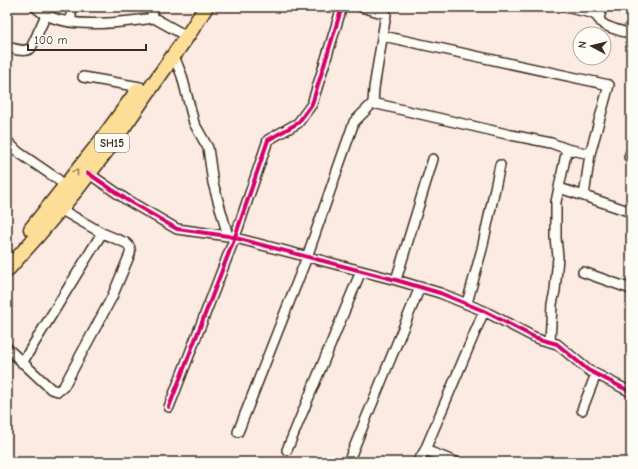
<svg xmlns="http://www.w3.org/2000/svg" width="638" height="469" viewBox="0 0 638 469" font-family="'Comic Neue',sans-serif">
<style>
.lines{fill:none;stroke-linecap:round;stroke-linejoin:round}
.minor-casing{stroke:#3b2a1e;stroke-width:12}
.primary-casing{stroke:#3b2a1e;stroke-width:17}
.minor{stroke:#fdfcf7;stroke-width:9}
.primary{stroke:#fdde96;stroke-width:14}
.cycleway-casing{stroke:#fdfcf7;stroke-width:6}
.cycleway{stroke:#d6006c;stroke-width:4}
.oneway{stroke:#9c845a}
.labels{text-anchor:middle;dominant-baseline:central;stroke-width:3;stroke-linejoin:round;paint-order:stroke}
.shield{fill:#fdfcf7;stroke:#75695f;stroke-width:1}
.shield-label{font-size:11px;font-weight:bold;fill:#3b2a1e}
</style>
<rect width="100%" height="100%" fill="#fcebe2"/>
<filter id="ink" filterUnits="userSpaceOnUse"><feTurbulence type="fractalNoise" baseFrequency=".025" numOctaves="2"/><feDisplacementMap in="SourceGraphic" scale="8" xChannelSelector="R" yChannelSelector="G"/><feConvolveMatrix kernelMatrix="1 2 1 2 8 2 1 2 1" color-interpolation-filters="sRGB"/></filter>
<g filter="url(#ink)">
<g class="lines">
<!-- minor casing -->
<g class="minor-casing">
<path id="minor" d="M35,7C39,10 43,14 48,16C77,29 123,22 154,18
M150,7L154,18L179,32
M361,7L386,14L374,88L373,103L511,135L551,143L567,149L590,154L584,196L631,212
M564,7L592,13C599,16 599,21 603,24C611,29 622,31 631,34
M599,19L602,7
M71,22V7
M383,36L609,85L590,154
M7,47C15,49 24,53 31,48L46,15
M174,56L182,76L194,123L208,148L213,183L228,236
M83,77L140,87
M7,141L18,152L56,178L69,189
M629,157L631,152
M88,173L127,200L177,229L228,236L396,280L440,293L484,311L534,337L543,340L557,344L588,370L631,392
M559,188L584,196
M7,255H8
M583,272L631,289
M396,280L433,159
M467,303L482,249L500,165
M550,342L552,304L555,291L558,257L556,238V202L567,149
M7,348L51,389L58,391L61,389L64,386L112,297L130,254C131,249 130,246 126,243L102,233L60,209
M22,363L102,233
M169,407L235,237L268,140L298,123L312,104L342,7
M582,410L596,374
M238,432L307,257L354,122L373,103
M287,450L361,271
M349,460L420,287
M418,462L425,450
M456,462L425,450L484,311"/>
</g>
<!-- primary casing -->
<g class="primary-casing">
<path id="primary" d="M31,229L101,141L138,90
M7,270L39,234L77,189L110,146L190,32L206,7"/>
</g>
<!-- minor -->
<use href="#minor" class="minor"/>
<!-- primary -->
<use href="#primary" class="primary"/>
<!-- cycleway casing -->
<g class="cycleway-casing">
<path id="cycleway" d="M88,173L127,200L177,229L228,236L396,280L440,293L484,311L534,337L543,340L557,344L588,370L631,392
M169,407L235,237L268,140L298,123L312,104L342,7"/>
</g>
<!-- cycleway -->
<use href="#cycleway" class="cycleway"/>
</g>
<!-- one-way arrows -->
<defs><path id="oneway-chevron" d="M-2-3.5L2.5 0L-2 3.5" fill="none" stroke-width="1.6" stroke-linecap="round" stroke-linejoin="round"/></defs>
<use class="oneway" href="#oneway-chevron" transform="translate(76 172) rotate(-52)"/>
</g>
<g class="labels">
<!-- shield labels -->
<rect class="shield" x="95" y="134" width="34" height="18" rx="3"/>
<g class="shield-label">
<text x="112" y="143">SH15</text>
</g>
</g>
<!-- margin -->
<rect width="638" height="469" fill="none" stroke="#fdfcf7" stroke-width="24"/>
<rect x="12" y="12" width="614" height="445" fill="none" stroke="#3b2a1e" stroke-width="1.5" filter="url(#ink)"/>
<!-- north arrow -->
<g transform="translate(592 46) rotate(277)"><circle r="19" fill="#fdfcf7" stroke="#afa8a0"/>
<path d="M0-3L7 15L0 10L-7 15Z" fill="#3b2a1e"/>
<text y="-6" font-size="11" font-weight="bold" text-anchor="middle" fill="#3b2a1e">N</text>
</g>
<!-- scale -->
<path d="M28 44v6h118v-6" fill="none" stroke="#3b2a1e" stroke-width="2"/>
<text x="34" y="44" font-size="12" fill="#3b2a1e" stroke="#fdfcf7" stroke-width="3" paint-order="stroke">100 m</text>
</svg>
